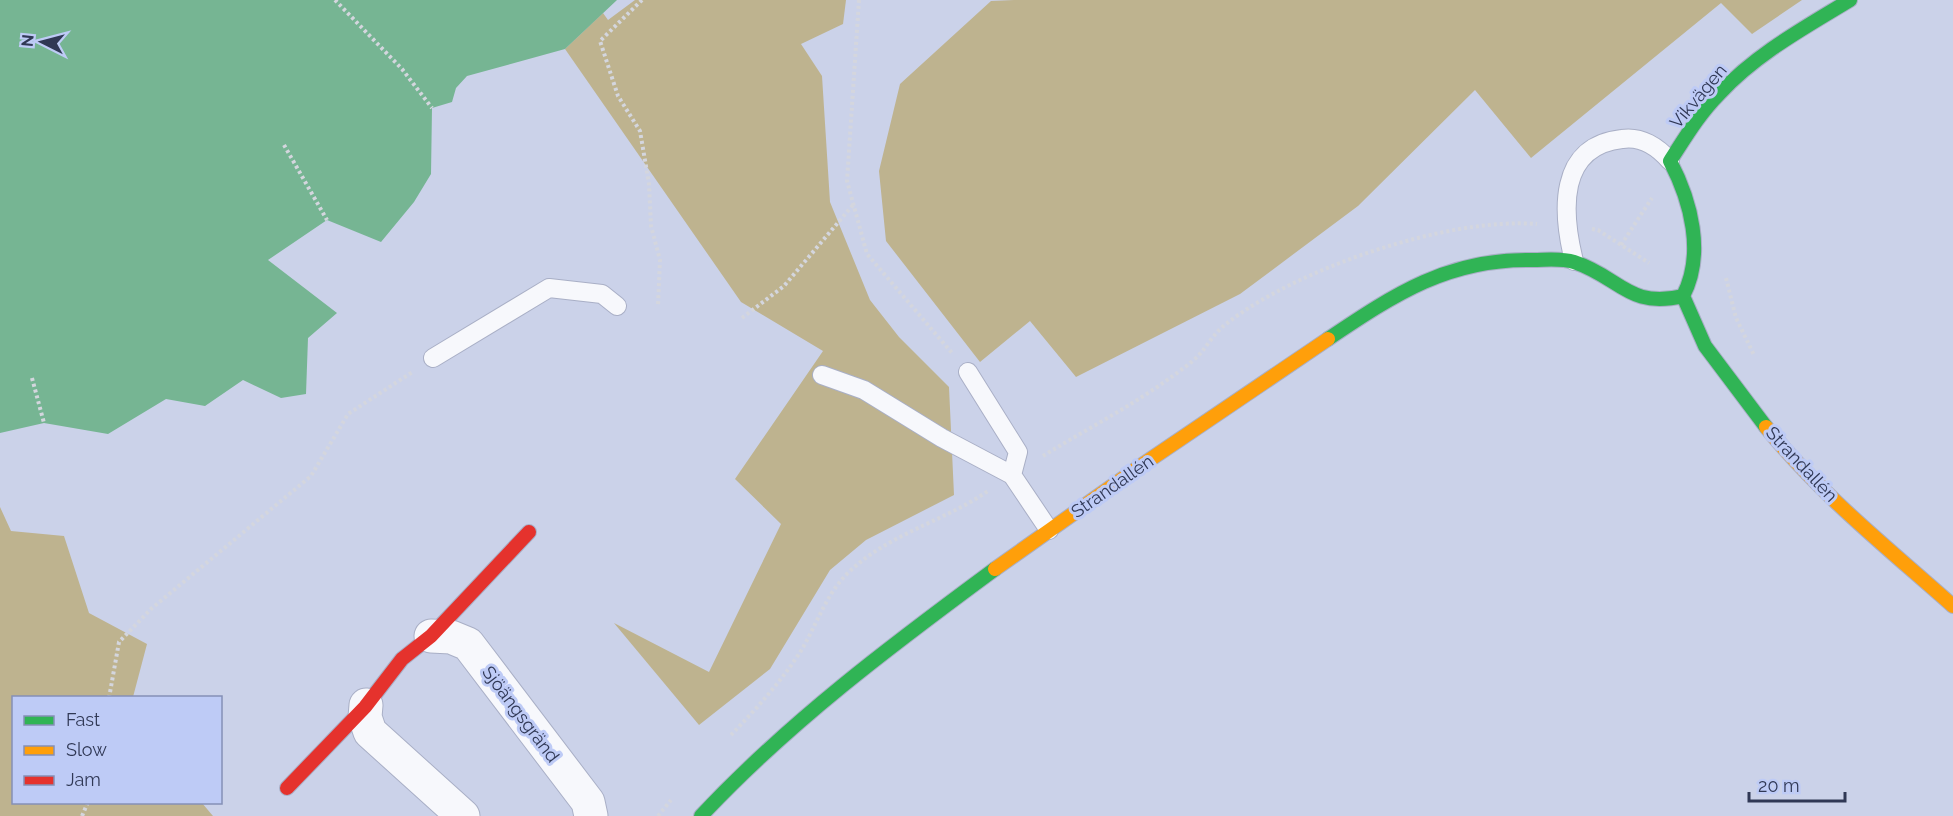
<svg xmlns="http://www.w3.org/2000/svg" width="1953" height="816" viewBox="0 0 1953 816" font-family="Raleway,sans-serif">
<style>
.green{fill:#beb38f}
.water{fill:#76b593}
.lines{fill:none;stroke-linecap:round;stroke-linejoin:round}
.lane-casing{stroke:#a9afc6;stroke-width:20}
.street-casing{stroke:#a9afc6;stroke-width:35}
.fast-casing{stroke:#a9afc6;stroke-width:16}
.slow-casing{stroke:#a9afc6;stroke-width:16}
.jam-casing{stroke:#a9afc6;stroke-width:16}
.path{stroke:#d4d6de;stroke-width:4;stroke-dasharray:3 3;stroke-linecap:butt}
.lane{stroke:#f7f8fc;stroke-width:18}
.street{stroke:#f7f8fc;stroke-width:33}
.fast{stroke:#30b455;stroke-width:14}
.slow{stroke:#ff9f0a;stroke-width:14}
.jam{stroke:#e5322d;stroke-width:14}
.labels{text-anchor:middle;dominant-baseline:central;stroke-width:6;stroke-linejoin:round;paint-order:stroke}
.street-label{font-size:18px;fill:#303855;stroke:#becbf6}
</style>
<rect width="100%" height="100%" fill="#cbd2e9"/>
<!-- green -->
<path class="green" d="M635,0H846L843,24L801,44L822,76L830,202L870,300L899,337L949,387L954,495L866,540L830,570L770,669L699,725L614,623L709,672L781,524L735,479L823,351L741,302L565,49L603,13L608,20Z
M1014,0H1802L1752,34L1721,3L1531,158L1475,90L1358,206L1240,294L1076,377L1030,321L980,362L886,241L879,171L900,84L991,1Z
M0,507L11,531L64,536L89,613L147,644L133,697L14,698V802L202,803L213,816H0Z"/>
<!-- water -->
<path class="water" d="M0,0H617L565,49L467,76L456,88L452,102L432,108L431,174L414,202L381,242L327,220L268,260L337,313L308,338L306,394L281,398L243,380L205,406L166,399L108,434L44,423L0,433Z"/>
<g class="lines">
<!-- lane casing -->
<g class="lane-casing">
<path id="lane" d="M1574,261C1562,213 1557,146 1622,139C1641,136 1658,147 1670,161
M433,358L549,288L602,294L617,306
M968,372L1018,452L1012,475L1049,530
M822,375L864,390L942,438L1012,475"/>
</g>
<!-- street casing -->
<g class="street-casing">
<path id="street" d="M431,636L451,637L468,644L588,802L591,816
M366,705L365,717L370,732L463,816"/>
</g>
<!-- fast casing -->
<g class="fast-casing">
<path id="fast" d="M1683,296C1705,254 1691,201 1670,161C1685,138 1699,114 1719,94C1756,54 1804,28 1850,0
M1328,339C1395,294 1449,258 1533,260C1546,260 1561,258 1574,262C1620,277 1628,309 1683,296L1705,346L1766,427
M701,816C789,722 892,645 995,569"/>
</g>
<!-- slow casing -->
<g class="slow-casing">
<path id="slow" d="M1766,427C1820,494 1889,549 1953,606
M995,569L1142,465L1328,339"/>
</g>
<!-- jam casing -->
<g class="jam-casing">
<path id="jam" d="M287,788L365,707L402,659L431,636L529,532"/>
</g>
<!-- path -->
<path class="path" d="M335,0L402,69L432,108
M642,0L600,41L618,96L640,131L649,184L651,226L660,260L658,305
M859,0L847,181L867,254L952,353
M284,145L327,220
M1592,229L1598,230L1649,263
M1621,245L1652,198
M1726,278L1736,318L1754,355
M742,318L784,286L853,205
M32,378L44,423
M1043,456C1085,430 1130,407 1170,378C1180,371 1191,363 1199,355C1208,345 1215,332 1226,324C1296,269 1447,217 1537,224
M109,698L119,642L151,609L311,476L348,414L414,371
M731,735C755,710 779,684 799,654C815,629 825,596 846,575C885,535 943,522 988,491
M82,816L88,802
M658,816L671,800"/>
<!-- lane -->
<use href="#lane" class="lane"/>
<!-- street -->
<use href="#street" class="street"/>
<!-- fast -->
<use href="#fast" class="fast"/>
<!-- slow -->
<use href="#slow" class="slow"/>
<!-- jam -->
<use href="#jam" class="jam"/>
</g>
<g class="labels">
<!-- street labels -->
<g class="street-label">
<text transform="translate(1698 96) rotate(-50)">Vikvägen</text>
<text transform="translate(1802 464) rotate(47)">Strandallén</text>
<text transform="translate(1112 486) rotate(-35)">Strandallén</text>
<text transform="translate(521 714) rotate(53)">Sjöängsgränd</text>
</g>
</g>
<!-- legend -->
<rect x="12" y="696" width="210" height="108" fill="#becbf6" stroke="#8590b6" stroke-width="1.5"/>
<rect x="24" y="716" width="30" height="9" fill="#30b455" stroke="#8590b6" stroke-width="1.5"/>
<text x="66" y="726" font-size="18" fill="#303855">Fast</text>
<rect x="24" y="746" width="30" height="9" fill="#ff9f0a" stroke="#8590b6" stroke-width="1.5"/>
<text x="66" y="756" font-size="18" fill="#303855">Slow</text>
<rect x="24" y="776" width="30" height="9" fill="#e5322d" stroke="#8590b6" stroke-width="1.5"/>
<text x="66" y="786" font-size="18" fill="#303855">Jam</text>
<!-- north arrow -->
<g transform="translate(42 42) rotate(276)" stroke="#becbf6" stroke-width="4.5" paint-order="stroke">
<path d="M0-4.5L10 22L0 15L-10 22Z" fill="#303855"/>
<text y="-9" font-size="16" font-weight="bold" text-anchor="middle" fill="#303855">N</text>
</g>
<!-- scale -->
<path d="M1749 792v9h96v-9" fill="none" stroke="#303855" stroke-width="3"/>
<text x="1758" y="792" font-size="18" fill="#303855" stroke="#becbf6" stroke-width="4.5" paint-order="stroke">20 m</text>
</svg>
